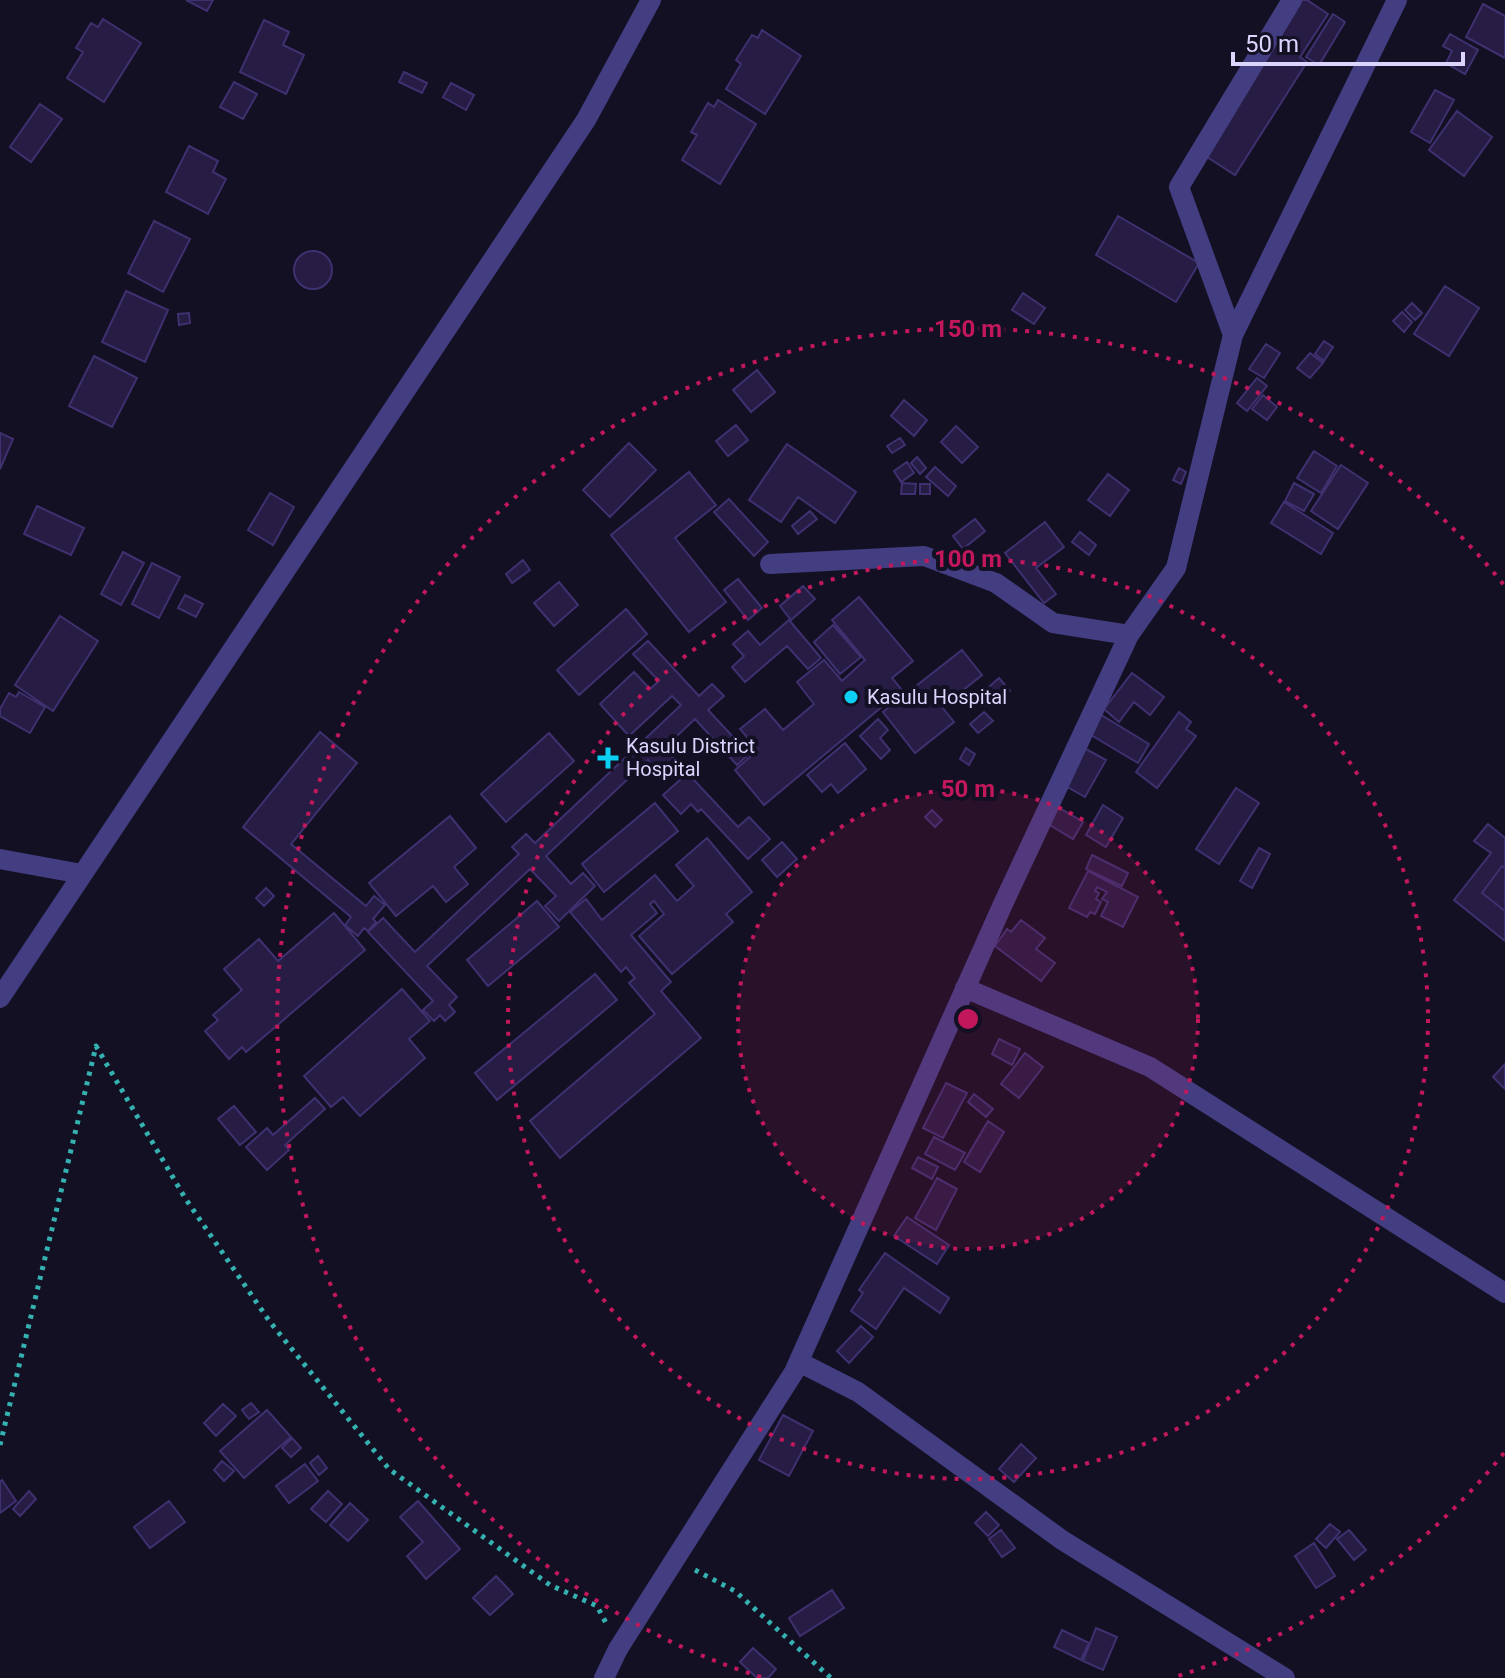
<svg xmlns="http://www.w3.org/2000/svg" width="1505" height="1678" viewBox="0 0 1505 1678" font-family="Roboto,sans-serif">
<style>
.building{fill:#261c44;stroke:#3f306f;stroke-width:2}
.lines{fill:none;stroke-linecap:round;stroke-linejoin:round}
.path{stroke:#34b1b0;stroke-width:5;stroke-dasharray:4 6;stroke-linecap:butt}
.minor{stroke:#433d81;stroke-width:20}
.ring{fill:none;stroke:#c2185b;stroke-width:4;stroke-dasharray:4 8}
.poi-dot{fill:#0bd0f3;stroke:#141024;stroke-width:3}
.labels{text-anchor:middle;dominant-baseline:central;stroke-width:8;stroke-linejoin:round;paint-order:stroke}
.poi-label{font-size:20px;fill:#dbd4fd;stroke:#141024;text-anchor:start}
.centre{fill:#c2185b;stroke:#141024;stroke-width:4}
.ring-label{font-size:24px;text-anchor:middle;font-weight:bold;fill:#c2185b;stroke:#141024;stroke-width:8;stroke-linejoin:round;paint-order:stroke}
</style>
<rect width="100%" height="100%" fill="#141024"/>
<!-- building -->
<path class="building" d="M186,0H213L207,11Z
M1302,0H1307L1328,14L1300,57L1307,62L1235,175L1204,155Z
M1483,4L1505,16V58L1466,37Z
M1333,14L1345,22L1319,65L1306,57Z
M103,19L141,43L104,102L67,78L83,52L76,48L91,23L98,27Z
M264,20L289,32L283,45L304,55L286,94L240,72Z
M762,30L801,56L765,114L726,89L741,64L736,60L752,35L758,38Z
M1450,34L1478,50L1465,74L1446,63L1452,51L1443,46Z
M404,72L427,83L422,93L399,82Z
M234,82L257,94L243,119L220,107Z
M451,83L474,95L466,110L443,97Z
M1435,90L1454,100L1430,143L1411,132Z
M718,100L756,124L720,184L682,160L697,135L691,132L708,103L714,107Z
M40,104L62,119L31,162L10,147Z
M1457,111L1492,137L1464,176L1429,150Z
M189,146L218,161L213,172L226,179L208,214L166,192Z
M1118,216L1199,263L1176,302L1096,255Z
M154,221L190,239L163,292L128,273Z
M294 270a19 19 0 1 1 38 0a19 19 0 1 1-38 0Z
M1445,286L1479,308L1449,356L1414,334Z
M126,291L168,310L145,362L102,342Z
M1023,293L1045,308L1034,324L1012,310Z
M1412,303L1422,313L1415,320L1405,310Z
M1402,312L1412,322L1404,332L1393,321Z
M189,313L190,323L179,325L178,314Z
M1324,341L1333,347L1324,361L1315,354Z
M1266,344L1280,353L1264,378L1249,369Z
M1310,353L1323,363L1310,378L1297,368Z
M94,356L137,378L112,427L69,406Z
M757,370L775,392L751,412L733,390Z
M1257,378L1267,386L1247,411L1237,403Z
M1263,395L1277,407L1267,420L1252,409Z
M904,400L927,420L914,436L891,416Z
M736,425L748,440L728,456L716,441Z
M956,426L978,447L962,463L941,442Z
M0,433L13,439L0,469Z
M900,438L905,445L892,453L887,446Z
M629,443L656,470L610,517L583,490Z
M787,444L856,492L835,523L798,497L781,522L749,500Z
M1314,451L1337,466L1321,493L1297,478Z
M917,457L926,468L920,474L911,463Z
M907,462L914,473L901,482L894,471Z
M1341,465L1368,483L1338,529L1311,511Z
M935,467L956,486L948,496L926,477Z
M1179,468L1186,472L1181,484L1173,480Z
M689,472L716,505L675,538L726,602L689,632L611,535Z
M1108,474L1129,490L1110,516L1088,500Z
M902,483L916,484L915,494H901Z
M1294,483L1314,494L1304,511L1285,501Z
M920,484H930V494H920Z
M270,493L294,507L273,545L248,530Z
M729,499L768,542L754,556L714,512Z
M1284,502L1333,533L1321,554L1271,523Z
M37,506L84,528L71,555L24,534Z
M810,511L817,519L798,534L792,526Z
M975,519L985,531L963,549L953,536Z
M1045,522L1064,547L1036,568L1056,594L1044,603L1005,553Z
M1080,532L1096,545L1089,555L1072,542Z
M123,552L144,563L121,605L101,594Z
M523,560L530,570L512,583L506,574Z
M152,563L180,577L159,618L132,604Z
M738,579L762,608L748,620L724,590Z
M559,582L578,605L554,626L534,603Z
M803,586L815,599L791,620L780,606Z
M185,595L203,604L196,617L178,608Z
M859,597L913,661L892,678L902,690L764,805L735,770L758,750L740,729L765,709L783,730L814,704L797,682L824,660L842,681L865,660L832,620Z
M626,609L647,634L579,695L557,670Z
M60,616L98,641L53,711L15,685Z
M789,620L821,658L808,669L787,646L745,682L732,667L744,656L733,644L748,631L760,645Z
M833,625L861,657L840,674L814,642Z
M648,641L699,696L712,684L724,696L708,710L749,754L737,765L695,719L664,748L738,827L749,817L770,839L748,859L701,809L698,812L691,804L681,814L663,795L681,779L675,772L666,780L648,760L546,856L571,884L583,873L595,886L559,921L545,906L556,896L530,869L427,966L457,997L449,1005L455,1012L445,1021L440,1015L434,1021L423,1010L433,1001L368,932L383,918L415,952L519,854L512,847L526,834L535,843L681,705L672,696L629,736L600,704L634,672L650,689L659,681L633,654Z
M962,650L982,675L942,707L954,722L915,753L883,712Z
M1132,673L1164,697L1150,715L1134,702L1119,722L1104,709Z
M999,678L1010,691L993,706L982,693Z
M19,692L45,707L30,733L0,716V709L9,693L16,697Z
M984,712L993,721L978,733L970,724Z
M1179,712L1191,722L1186,729L1196,736L1157,788L1136,772Z
M1098,713L1149,744L1138,763L1086,732Z
M878,719L888,730L880,738L890,750L881,759L860,736Z
M320,732L357,763L291,844L366,906L374,896L385,905L373,919L376,922L368,931L364,928L358,936L345,925L351,917L243,827Z
M549,733L574,761L506,822L481,794Z
M845,743L866,769L838,793L831,784L822,792L807,775Z
M966,748L975,754L969,765L960,759Z
M1084,748L1106,760L1085,797L1064,785Z
M1236,788L1259,803L1219,864L1196,849Z
M655,803L678,831L604,892L582,864Z
M1103,805L1123,818L1106,847L1086,835Z
M1058,807L1083,822L1073,839L1048,824Z
M932,810L942,820L935,827L925,817Z
M450,816L476,848L454,867L468,884L446,902L433,886L396,916L369,883Z
M1488,824L1505,838V868L1502,866L1482,893L1505,911V941L1454,900L1491,853L1474,841Z
M707,838L752,892L726,914L733,922L672,974L639,936L664,914L654,901L650,904L657,913L631,935L671,982L661,991L701,1038L560,1158L530,1121L655,1014L629,983L635,978L626,967L621,972L570,912L586,899L602,920L655,875L677,901L694,886L676,865Z
M782,842L797,859L777,877L762,860Z
M1259,848L1270,854L1252,888L1240,881Z
M1092,855L1128,873L1122,886L1086,869Z
M1502,866L1505,868V911L1482,893Z
M1088,871L1138,897L1123,927L1101,916L1108,902L1102,899L1107,892L1097,887L1095,891L1099,893L1096,899L1101,902L1095,914L1090,912L1087,917L1069,908Z
M266,888L274,896L264,906L256,898Z
M537,901L559,927L488,986L467,960Z
M334,913L365,950L246,1052L242,1047L229,1059L205,1031L218,1020L213,1015L242,990L224,969L259,939L278,961Z
M1021,920L1045,938L1036,949L1055,963L1041,981L995,946L1007,929L1011,932Z
M595,974L617,1000L497,1100L475,1073Z
M402,989L430,1021L409,1039L425,1058L360,1116L343,1097L331,1107L304,1076Z
M999,1039L1020,1049L1012,1065L992,1054Z
M1025,1053L1043,1067L1019,1098L1001,1084Z
M1505,1064V1089L1493,1077Z
M946,1083L967,1093L943,1138L923,1128Z
M974,1094L993,1109L986,1117L968,1102Z
M315,1098L325,1109L285,1145L289,1150L267,1170L246,1147L267,1128L273,1135Z
M234,1106L256,1132L240,1145L218,1119Z
M988,1121L1004,1132L980,1172L964,1162Z
M934,1137L965,1153L955,1170L925,1154Z
M918,1157L938,1167L932,1179L912,1168Z
M937,1178L957,1189L936,1230L915,1218Z
M907,1217L949,1245L937,1264L894,1236Z
M885,1253L949,1298L940,1313L904,1288L876,1329L851,1311L863,1293L859,1290Z
M861,1326L873,1337L849,1363L837,1351Z
M251,1403L259,1412L249,1419L242,1410Z
M223,1404L236,1416L216,1436L204,1423Z
M267,1410L291,1437L244,1478L220,1451Z
M783,1415L813,1431L789,1476L759,1460Z
M292,1438L301,1448L291,1457L282,1448Z
M1021,1444L1036,1458L1014,1482L999,1469Z
M318,1456L327,1468L319,1475L310,1463Z
M222,1461L234,1471L224,1481L214,1470Z
M305,1464L318,1481L289,1503L276,1486Z
M2,1480L16,1501L0,1513V1482Z
M29,1491L36,1499L20,1516L13,1509Z
M328,1491L342,1504L326,1522L311,1509Z
M169,1501L185,1522L150,1548L134,1527Z
M418,1501L460,1549L426,1579L407,1556L423,1542L400,1517Z
M350,1503L368,1520L348,1541L330,1525Z
M986,1512L999,1525L988,1536L975,1523Z
M1330,1524L1340,1532L1326,1548L1316,1539Z
M1001,1530L1015,1548L1002,1557L989,1539Z
M1349,1530L1366,1550L1354,1560L1337,1539Z
M1314,1543L1335,1576L1316,1588L1295,1556Z
M496,1576L513,1594L490,1615L473,1598Z
M832,1590L844,1608L800,1636L789,1618Z
M1096,1628L1117,1637L1103,1670L1083,1661Z
M1062,1630L1089,1643L1081,1660L1054,1647Z
M753,1648L776,1669L768,1678H757L740,1662Z"/>
<g class="lines">
<!-- path -->
<path class="path" d="M0,1445L96,1046L185,1198L270,1322L389,1469L550,1585L597,1606L606,1623
M695,1570L735,1591L831,1678"/>
<!-- minor -->
<path class="minor" d="M1233,335L1179,187L1292,0
M770,564L924,556L996,583L1053,623L1129,635
M0,859L82,874
M965,988L1150,1067L1505,1293
M0,998L586,120L651,0
M799,1362L858,1392L1062,1540L1285,1678
M604,1678L618,1649L794,1372L1003,904L1129,635L1176,568L1233,335L1397,0"/>
</g>
<!-- distance rings -->
<circle cx="968" cy="1019" r="230" fill="#c2185b" fill-opacity=".12"/>
<g class="ring">
<circle cx="968" cy="1019" r="230"/>
<circle cx="968" cy="1019" r="460"/>
<path d="M1504 1453A690 690 0 0 1 1175 1677M761 1677A690 690 0 1 1 1504 585"/>
</g>
<!-- markers -->
<g class="poi-dot">
<circle cx="851" cy="697" r="8"/>
<path d="M604 746h8v8h8v8h-8v8h-8v-8h-8v-8h8z"/>
</g>
<g class="labels">
<!-- poi labels -->
<g class="poi-label">
<text x="867" y="697">Kasulu Hospital</text>
<text x="626" y="746">Kasulu District<tspan x="626" dy="23">Hospital</tspan></text>
</g>
</g>
<circle cx="968" cy="1019" r="12" class="centre"/>
<g class="ring-label">
<text x="968" y="337">150 m</text>
<text x="968" y="567">100 m</text>
<text x="968" y="797">50 m</text>
</g>
<!-- scale -->
<path d="M1233 52v12h230v-12" fill="none" stroke="#dbd4fd" stroke-width="4"/>
<text x="1245" y="52" font-size="24" fill="#dbd4fd" stroke="#141024" stroke-width="6" paint-order="stroke">50 m</text>
</svg>
